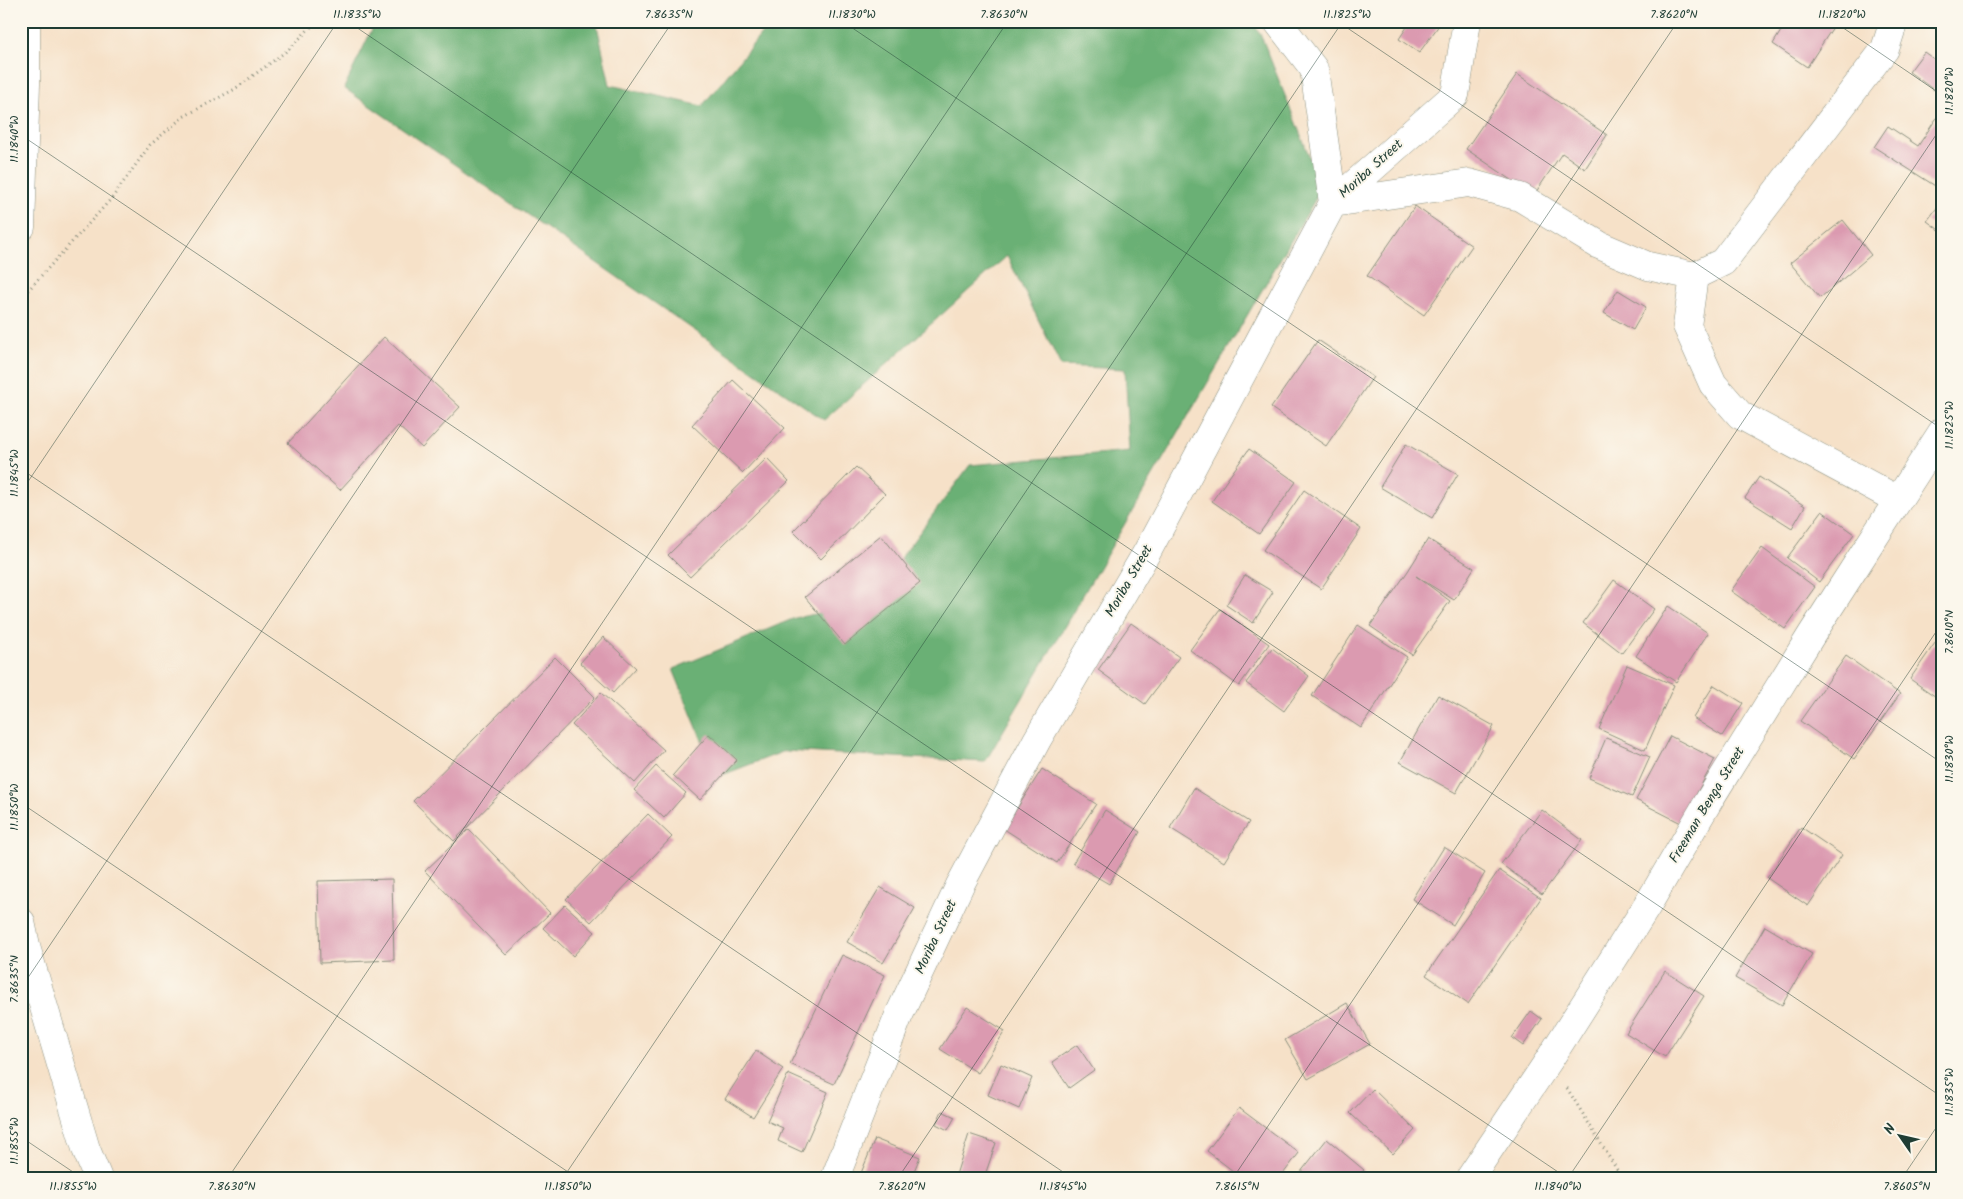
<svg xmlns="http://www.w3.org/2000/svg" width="1963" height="1199" viewBox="0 0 1963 1199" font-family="Kalam,sans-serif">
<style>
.forest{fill:#6bb074;stroke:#457654}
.building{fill:#db9ab0}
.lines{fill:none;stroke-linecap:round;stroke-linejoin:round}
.minor-casing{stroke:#8a8f7e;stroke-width:29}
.path{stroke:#8a8f7e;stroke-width:3;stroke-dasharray:1 4;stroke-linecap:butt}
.minor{stroke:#fff;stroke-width:28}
.ticks{fill:none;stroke:#1f3d34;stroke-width:1;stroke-opacity:0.45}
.labels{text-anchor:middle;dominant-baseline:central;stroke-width:4;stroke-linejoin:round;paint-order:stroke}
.street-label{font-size:14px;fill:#1f3d34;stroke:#fbf7ec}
.neatline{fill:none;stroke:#1f3d34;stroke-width:2}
.ticks-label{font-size:12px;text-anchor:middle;fill:#1f3d34}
</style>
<rect width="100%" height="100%" fill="#fbf7ec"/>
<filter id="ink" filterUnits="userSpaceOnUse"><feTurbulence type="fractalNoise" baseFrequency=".02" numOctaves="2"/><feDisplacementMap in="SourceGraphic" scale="10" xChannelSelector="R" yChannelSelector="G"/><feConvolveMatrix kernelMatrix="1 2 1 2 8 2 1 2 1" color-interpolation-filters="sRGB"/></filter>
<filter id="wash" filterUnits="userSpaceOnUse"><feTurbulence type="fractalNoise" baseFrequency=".0096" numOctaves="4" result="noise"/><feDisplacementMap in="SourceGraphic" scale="20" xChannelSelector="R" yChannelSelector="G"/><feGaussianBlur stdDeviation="1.12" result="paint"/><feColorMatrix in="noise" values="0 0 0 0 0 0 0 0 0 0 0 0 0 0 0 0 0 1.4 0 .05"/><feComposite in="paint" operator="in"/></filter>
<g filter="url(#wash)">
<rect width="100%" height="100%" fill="#f6e1c8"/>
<!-- forest -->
<path class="forest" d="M376,21H596L610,85L702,106L772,21H1250L1260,33L1322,188L985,762L785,751L717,777L673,669L795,618L866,604L970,465L1130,451L1125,369L1061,366L1007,256L824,420L344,88Z"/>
<g id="blocks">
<!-- building -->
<path class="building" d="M1411,21H1442L1419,53L1399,39Z
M1787,21H1837L1807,67L1773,44Z
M1924,52L1942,65V80L1934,90L1909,72Z
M1517,74L1607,135L1585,169L1562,153L1534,195L1466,149Z
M1942,110V187L1940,189L1874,147L1888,126L1918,146Z
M1942,201V232L1927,221Z
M1415,206L1472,246L1424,315L1367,276Z
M1843,220L1871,255L1820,298L1790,263Z
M1618,290L1646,307L1633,330L1604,313Z
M384,337L460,407L422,448L398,426L340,490L288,443Z
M1318,340L1373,377L1326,446L1271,408Z
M733,380L785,428L743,473L692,425Z
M1406,444L1458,474L1432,518L1380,487Z
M1249,449L1296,482L1259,534L1212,501Z
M767,458L789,481L690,577L668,555Z
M856,467L885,494L821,559L793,531Z
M1759,477L1805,506L1792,528L1745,498Z
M1304,490L1361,529L1321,589L1263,550Z
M1822,511L1854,534L1819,582L1787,558Z
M881,535L920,583L845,645L805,597Z
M1428,539L1474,568L1454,600L1416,576L1450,601L1412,655L1370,626L1408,571Z
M1762,548L1815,587L1785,629L1731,591Z
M1245,575L1273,592L1253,623L1226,605Z
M1614,580L1654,609L1622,653L1583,623Z
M1668,606L1708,633L1676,682L1636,656Z
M1220,609L1269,644L1239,686L1190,650Z
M1131,623L1179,657L1145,704L1098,670Z
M1358,625L1407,657L1361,728L1312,696Z
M1942,633V701L1910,679Z
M603,637L636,668L613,693L580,663Z
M1272,648L1309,676L1284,711L1246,683Z
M1846,656L1900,694L1854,759L1800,721Z
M555,657L595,697L454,841L413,801Z
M1627,665L1674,685L1645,750L1599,729Z
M1714,685L1743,703L1722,736L1693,718Z
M601,693L664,750L635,783L572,725Z
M1438,695L1494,726L1456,793L1400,762Z
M709,734L737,760L700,800L673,775Z
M1670,736L1715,759L1681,823L1636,800Z
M1606,738L1650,757L1632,797L1589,778Z
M656,766L686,793L664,818L634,790Z
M1042,769L1096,804L1057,863L1004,829Z
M1194,788L1249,822L1224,862L1170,828Z
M1105,810L1140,832L1109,884L1073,863Z
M1542,810L1582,840L1542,894L1501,864Z
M648,814L672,837L591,922L566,899Z
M1801,827L1842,855L1808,906L1767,878Z
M469,829L550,913L506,955L425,871Z
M1444,847L1485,873L1453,925L1412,899Z
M1499,870L1541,898L1468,1004L1426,975Z
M392,879L394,960L320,963L318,881Z
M880,887L915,908L883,963L847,942Z
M565,905L595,932L573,956L543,928Z
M1765,926L1812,954L1782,1005L1735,978Z
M842,955L885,975L834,1084L790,1064Z
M1665,971L1704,996L1665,1057L1626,1033Z
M1347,1003L1370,1044L1308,1079L1285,1040Z
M967,1007L1005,1031L978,1073L940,1049Z
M1531,1011L1542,1019L1523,1046L1512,1038Z
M1077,1045L1094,1070L1069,1088L1052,1062Z
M756,1051L783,1069L753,1117L725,1099Z
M1001,1064L1032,1078L1019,1109L988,1095Z
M788,1074L828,1092L802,1152L778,1141L783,1128L767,1121Z
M1373,1089L1415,1130L1393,1154L1350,1113Z
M1239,1108L1299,1153L1280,1178H1228L1233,1171L1207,1151Z
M942,1111L955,1117L948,1130L936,1124Z
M969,1134L996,1143L984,1178H955Z
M875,1139L920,1157L911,1178H859Z
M1327,1139L1364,1170L1357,1178H1296Z"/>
</g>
</g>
<g filter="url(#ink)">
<use href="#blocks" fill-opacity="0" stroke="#8a8f7e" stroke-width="1"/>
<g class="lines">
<!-- minor casing -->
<g class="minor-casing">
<path id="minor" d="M1277,21L1314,69L1333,203
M1333,203L1469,183L1520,197L1599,245L1648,266L1694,276L1723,262L1885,49L1894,21
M21,227L26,84V21
M1694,276L1687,326L1713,384L1740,415L1898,500
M21,922L27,950L86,1149L98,1178
M835,1178L899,1015L960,885L1037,740L1147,552L1333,203L1455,95L1467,21
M1470,1178L1549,1060L1647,906L1711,797L1812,634L1942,432"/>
</g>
<!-- path -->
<path class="path" d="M21,298L112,198L150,145L183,117L235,89L288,50L317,21
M1567,1088L1622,1178"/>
<!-- minor -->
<use href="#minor" class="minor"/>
</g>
</g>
<!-- ticks -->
<path class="ticks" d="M347,21L1942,1097M842,21L1942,763M1337,21L1942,429M1833,21L1942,95M21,135L1567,1178M21,469L1072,1178M21,492L338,21M21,803L577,1178M21,988L673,21M21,1137L82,1178M228,1178L1008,21M563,1178L1343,21M898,1178L1678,21M1233,1178L1942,126M1568,1178L1942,623M1902,1178L1942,1119"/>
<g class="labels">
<!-- street labels -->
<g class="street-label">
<text transform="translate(1371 169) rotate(-42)">Moriba Street</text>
<text transform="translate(1129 581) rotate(-60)">Moriba Street</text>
<text transform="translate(1707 805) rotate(-59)">Freeman Benga Street</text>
<text transform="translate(936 937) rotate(-65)">Moriba Street</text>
</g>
</g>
<!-- margin -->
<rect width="1963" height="1199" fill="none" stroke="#fbf7ec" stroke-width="55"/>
<!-- north arrow -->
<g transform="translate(1900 1136) rotate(304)" stroke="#fbf7ec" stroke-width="4" paint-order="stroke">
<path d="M0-4L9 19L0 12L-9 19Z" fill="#1f3d34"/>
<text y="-8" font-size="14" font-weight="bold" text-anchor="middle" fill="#1f3d34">N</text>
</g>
<rect x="28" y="28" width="1908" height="1144" class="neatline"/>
<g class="ticks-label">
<text x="357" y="18">11.1835°W</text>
<text x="669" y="18">7.8635°N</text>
<text x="852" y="18">11.1830°W</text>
<text x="1004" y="18">7.8630°N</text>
<text x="1347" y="18">11.1825°W</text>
<text x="1674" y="18">7.8620°N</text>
<text x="1842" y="18">11.1820°W</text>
<text transform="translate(1949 91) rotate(-90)" y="4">11.1820°W</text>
<text transform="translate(14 139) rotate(-90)" y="4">11.1840°W</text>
<text transform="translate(1949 425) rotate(-90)" y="4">11.1825°W</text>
<text transform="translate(14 473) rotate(-90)" y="4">11.1845°W</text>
<text transform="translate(1949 632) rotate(-90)" y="4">7.8610°N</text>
<text transform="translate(1949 759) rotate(-90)" y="4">11.1830°W</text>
<text transform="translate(14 807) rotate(-90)" y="4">11.1850°W</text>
<text transform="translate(14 979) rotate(-90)" y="4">7.8635°N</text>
<text transform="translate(1949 1092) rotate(-90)" y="4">11.1835°W</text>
<text transform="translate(14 1141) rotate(-90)" y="4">11.1855°W</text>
<text x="73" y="1190">11.1855°W</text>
<text x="232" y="1190">7.8630°N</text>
<text x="568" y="1190">11.1850°W</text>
<text x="902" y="1190">7.8620°N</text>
<text x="1063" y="1190">11.1845°W</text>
<text x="1237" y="1190">7.8615°N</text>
<text x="1558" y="1190">11.1840°W</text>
<text x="1907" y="1190">7.8605°N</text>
</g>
</svg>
